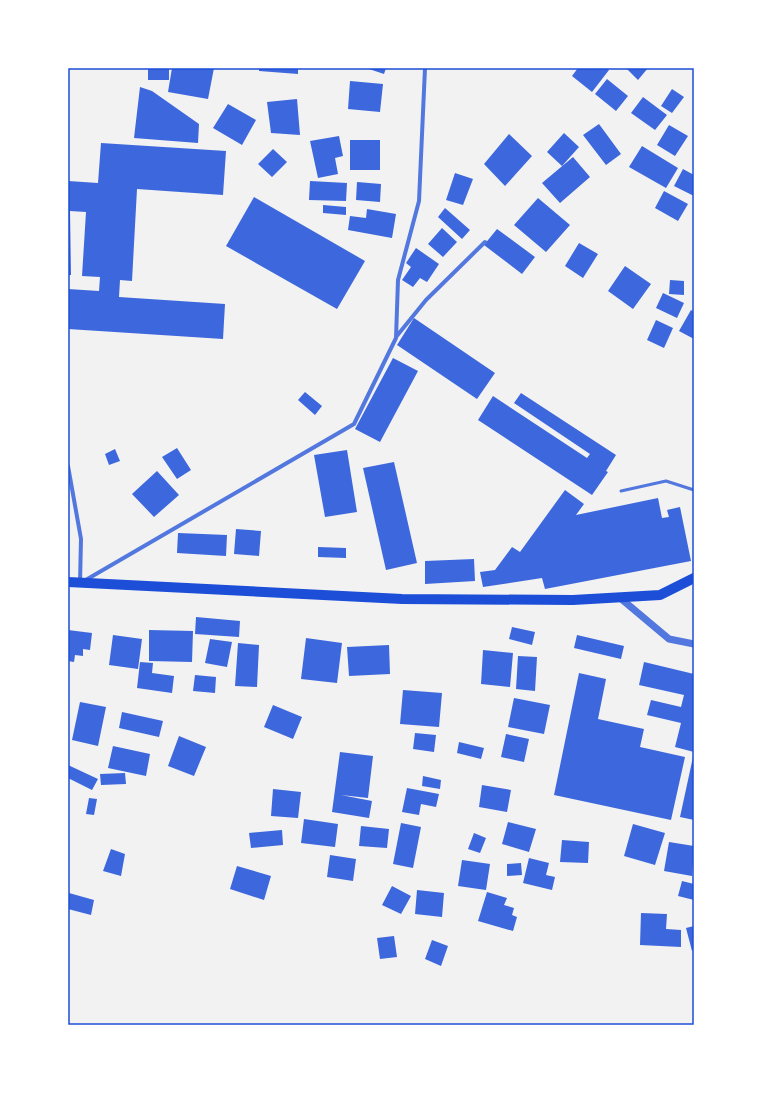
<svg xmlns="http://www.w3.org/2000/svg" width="762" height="1093" viewBox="0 0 762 1093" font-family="Jost,sans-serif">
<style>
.building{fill:#3d67dc}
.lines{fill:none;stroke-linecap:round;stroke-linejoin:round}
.service{stroke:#5277de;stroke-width:3}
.minor{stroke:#5277de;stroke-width:4}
.tertiary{stroke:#5277de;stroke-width:7}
.primary{stroke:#1d4ed8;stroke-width:10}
.neatline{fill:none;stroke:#1d4ed8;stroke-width:1.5}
</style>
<rect width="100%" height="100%" fill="#f2f2f2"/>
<!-- building -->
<path class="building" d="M148,68H169V80H148Z
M172,68H214L208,99L168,92Z
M259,68H298V74L259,71Z
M366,68H386L384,74Z
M578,68H607L609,70L592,92L572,76Z
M626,68H648L638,80Z
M607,79L628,96L616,111L595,94Z
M350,81L383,84L380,112L348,109Z
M140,87L152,91L199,124L198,143L134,138Z
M672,89L684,97L672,113L661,106Z
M643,97L667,115L655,130L631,113Z
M297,99L300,135L271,133L267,102Z
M228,104L256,120L242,145L213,128Z
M599,124L621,154L606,165L583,135Z
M669,125L688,136L675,156L657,145Z
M564,133L579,147L562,166L547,152Z
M509,134L532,156L505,186L484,164Z
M339,136L343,156L335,158L338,174L318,178L310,141Z
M350,140H380V170H350Z
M101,143L226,151L223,195L137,189L132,281L120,280L119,297L225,304L223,339L68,329V289L99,291L100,277L82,276L86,212L70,211L71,275H68V181L98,183Z
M642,146L678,168L666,188L629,167Z
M273,149L287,162L272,177L258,164Z
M573,157L590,177L560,203L542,183Z
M683,169L694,175V196L674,186Z
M455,173L473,179L463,205L446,200Z
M310,181L347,183L346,201L309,200Z
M357,182L381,184L380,202L356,200Z
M664,191L688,204L678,221L655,208Z
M254,197L365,261L337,309L226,246Z
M538,198L570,225L546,252L514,225Z
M323,205L346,207V215L323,213Z
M445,208L470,230L462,239L438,217Z
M367,209L396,214L392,238L348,230L350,216L366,218Z
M442,228L457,242L443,257L428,244Z
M497,229L535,257L522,274L484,245Z
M579,243L598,254L583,278L565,266Z
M416,248L439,264L427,282L420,278L413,287L402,280L411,267L406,263Z
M625,266L651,284L633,309L608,291Z
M670,280L684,281V295L669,294Z
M663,293L684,303L677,318L656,308Z
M691,310L694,312V339L679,331Z
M414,318L495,373L477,399L397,345Z
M656,320L673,328L664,348L647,340Z
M393,358L418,371L380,442L355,429Z
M305,392L322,406L315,415L298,400Z
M521,393L616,455L606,471L608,472L592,495L478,420L493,396L587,458L590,454L514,403Z
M177,448L191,470L177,479L162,457Z
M115,449L120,461L109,465L105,454Z
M347,450L357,512L325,517L314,455Z
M394,462L417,563L386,570L363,468Z
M157,471L179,495L154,517L132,494Z
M565,490L584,504L576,515L658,498L662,518L669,517L667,510L680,507L691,561L545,589L542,578L483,587L480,572L495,570L512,547L520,552Z
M236,529L261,531L259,556L234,554Z
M178,533L227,535L226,556L177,553Z
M318,547L346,548V558L318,557Z
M474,559L475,581L425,584V561Z
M196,617L240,621L239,637L195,634Z
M512,627L535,632L532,645L509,639Z
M68,630L92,633L90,650L83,649V656L75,655L74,662L68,661Z
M149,630L193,631L192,662L149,661Z
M113,635L142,639L138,669L109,665Z
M577,635L624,646L621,659L574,648Z
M306,638L342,643L337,683L301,679Z
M210,639L232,642L227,667L205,663Z
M238,643L259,645L257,687L235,686Z
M389,645L390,674L349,676L347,647Z
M483,650L513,653L510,687L481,684Z
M518,656L537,657L535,691L516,689Z
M140,662L153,663L152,673L174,676L172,693L137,688Z
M644,662L694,674V752L675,747L681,723L647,715L651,700L681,707L684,695L639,685Z
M579,673L606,679L598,719L644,729L640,747L685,757L671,820L554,795Z
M195,675L216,677L215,693L193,691Z
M403,690L442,693L439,727L400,724Z
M514,698L550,705L544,734L508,727Z
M80,702L106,707L98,746L72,740Z
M273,705L302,717L293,739L264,727Z
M122,712L163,721L159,737L119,728Z
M415,733L436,735L434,752L413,749Z
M506,734L529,739L524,762L501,757Z
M179,736L206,747L194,776L168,766Z
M459,742L484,748L481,759L457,753Z
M113,746L150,754L146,776L108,768Z
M340,752L373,756L368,798L341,795L372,801L369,818L332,812Z
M693,757H694V820L680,817Z
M68,765L98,779L92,790L68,778Z
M125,773L126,784L101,785L100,774Z
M423,776L441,780L440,789L422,786Z
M482,785L511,790L507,812L479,807Z
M407,788L439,794L436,807L421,804L419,815L402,812Z
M273,789L301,792L298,818L271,816Z
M89,798L97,799L94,815L86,814Z
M304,819L338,824L335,847L301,843Z
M508,822L536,829L529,852L502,844Z
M401,823L421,827L413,868L393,864Z
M633,824L665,833L655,865L624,856Z
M361,826L389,829L387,848L359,846Z
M282,830L283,845L251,848L249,833Z
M474,833L486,838L480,853L468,849Z
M562,840L589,842L588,863L560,862Z
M669,842L694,846L692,876L664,871Z
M111,849L125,854L121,876L103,871Z
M330,855L356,859L353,881L327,877Z
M529,858L549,863L546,875L555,877L552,890L523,883Z
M462,860L490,864L486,890L458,886Z
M521,863L522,875L507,876V864Z
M237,866L271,876L264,900L230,889Z
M682,881L694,884V900L678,896Z
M392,886L411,896L401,914L382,905Z
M417,890L444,893L442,917L415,914Z
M487,892L507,898L504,905L514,908L512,915L517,917L513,931L478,921Z
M69,893L94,900L91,915L68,909Z
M641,913L667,914L666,929L681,930V947L640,945Z
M694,926V950L692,951L686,928Z
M394,936L397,957L380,959L377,938Z
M432,940L448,946L441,966L425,959Z"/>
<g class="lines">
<!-- service -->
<path class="service" d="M621,491L666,481L694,490"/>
<!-- minor -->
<path class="minor" d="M396,337L426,300L485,242
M68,466L81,539L80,583
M84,581L354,424L396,338L398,280L419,201L425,68"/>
<!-- tertiary -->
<path class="tertiary" d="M619,597L669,639L694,644"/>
<!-- primary -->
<path class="primary" d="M68,582L402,599L573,600L660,595L694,578"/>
</g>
<!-- border -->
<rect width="762" height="1093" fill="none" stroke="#ffffff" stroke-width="138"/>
<rect x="69" y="69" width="624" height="955" class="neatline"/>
</svg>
